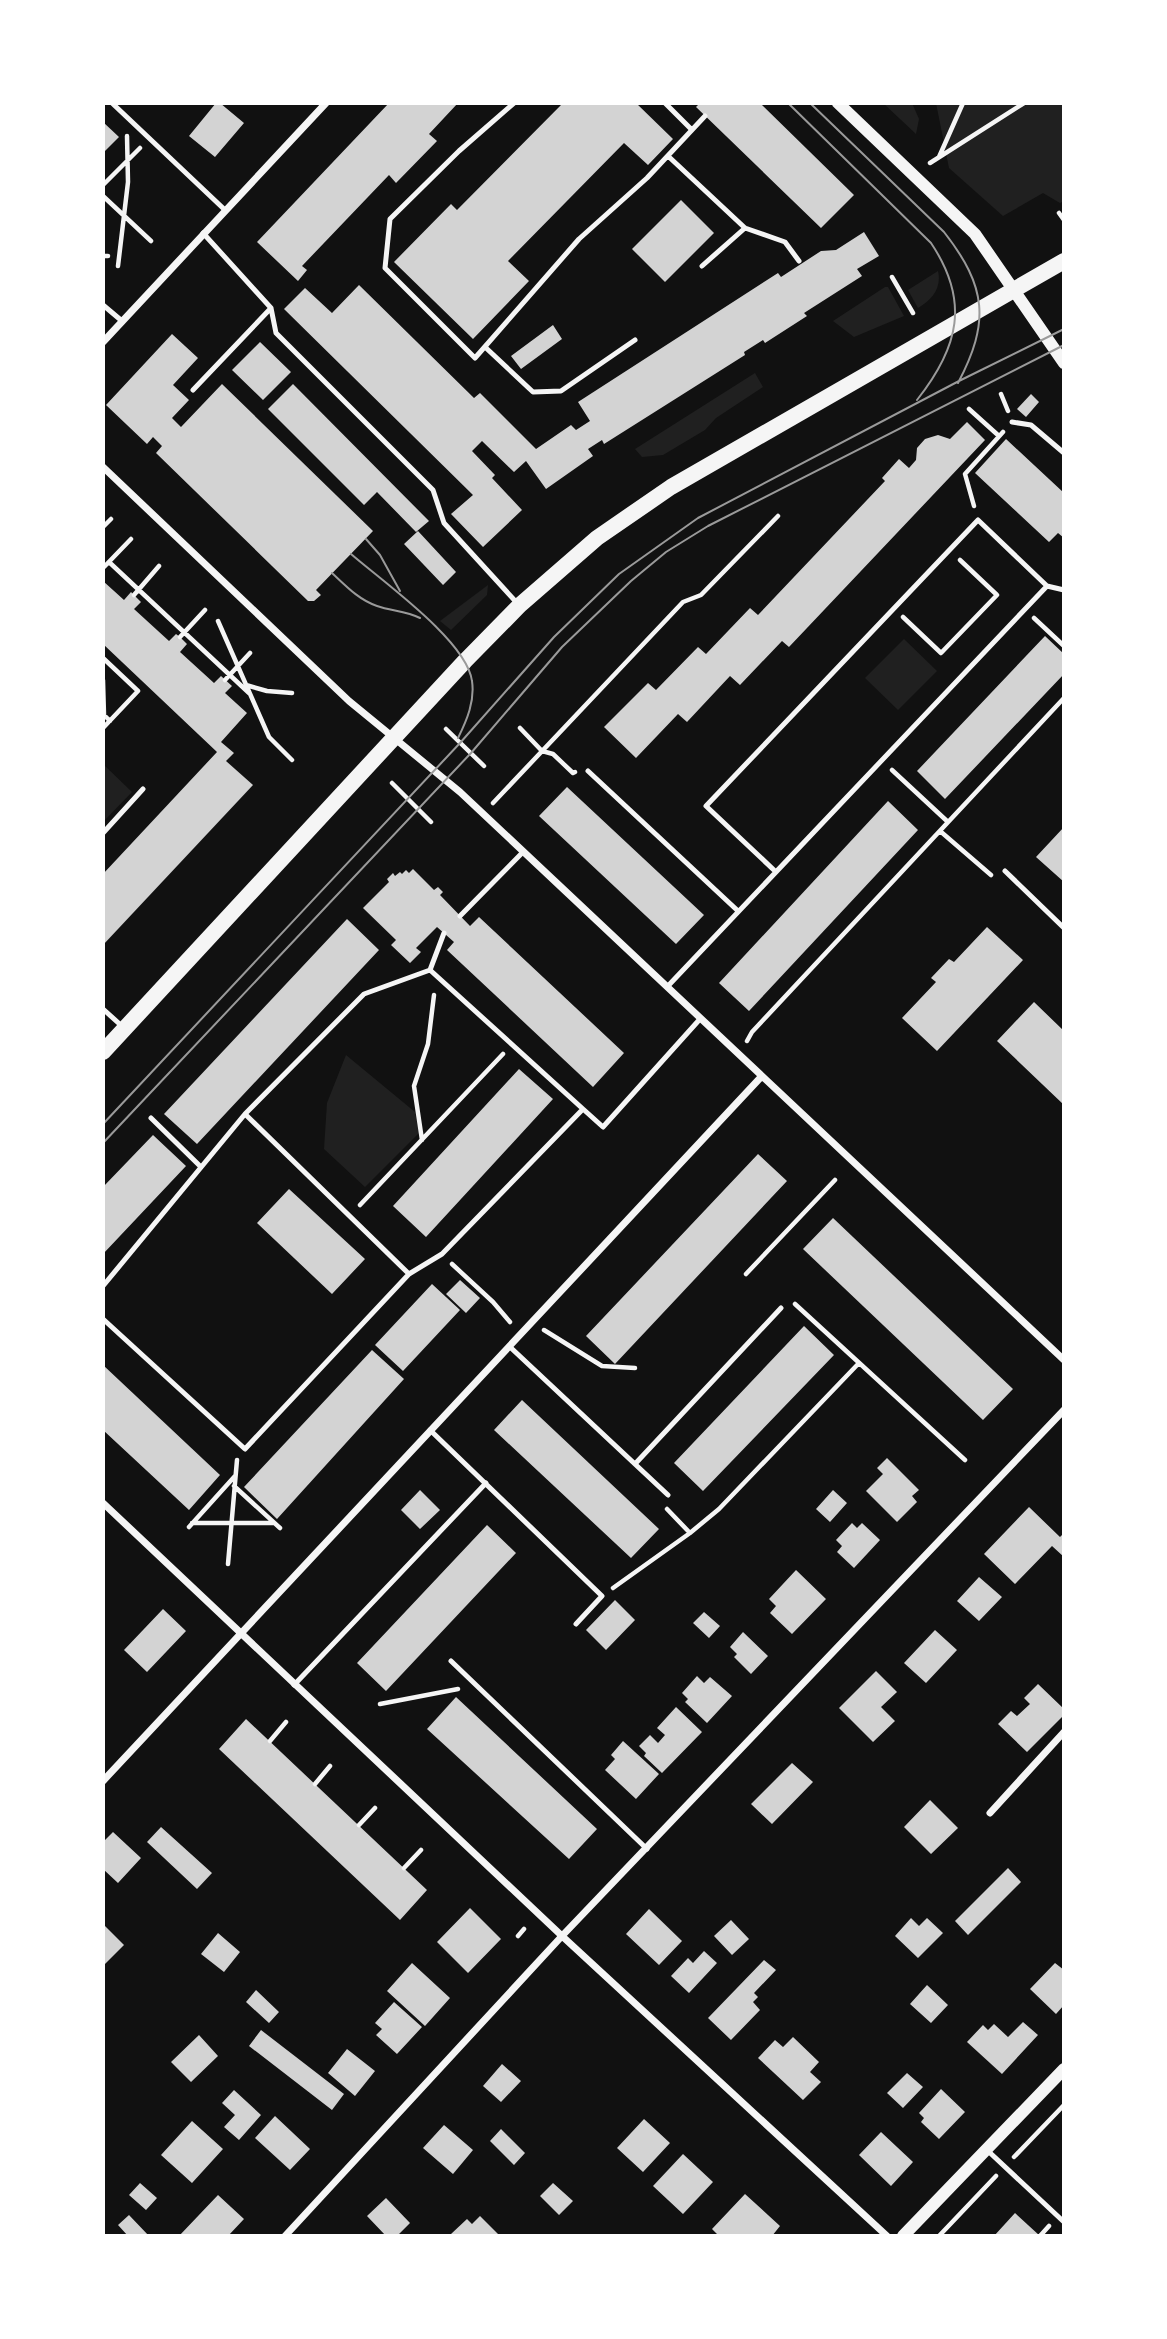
<svg xmlns="http://www.w3.org/2000/svg" width="1167" height="2339" viewBox="0 0 1167 2339" font-family="'Fira Sans Condensed',sans-serif">
<style>
.green{fill:#202020}
.building{fill:#d3d3d3}
.lines{fill:none;stroke-linecap:round;stroke-linejoin:round}
.path{stroke:#f5f5f5;stroke-width:4.5}
.service{stroke:#f5f5f5;stroke-width:5}
.minor{stroke:#f5f5f5;stroke-width:7}
.tertiary{stroke:#f5f5f5;stroke-width:12}
.primary{stroke:#f5f5f5;stroke-width:16}
.tram{stroke:#9a9a9a;stroke-width:2}
</style>
<rect width="100%" height="100%" fill="#111"/>
<!-- green -->
<path class="green" d="M883,103H912L919,119L916,134Z
M936,103H1064V201L1060,203L1043,193L1003,216L949,168Z
M938,271C942,288 932,300 918,308L908,290Z
M885,287H888L904,316L854,337L833,321Z
M755,373L763,387L716,418L705,430L663,455L642,457L635,449Z
M488,585L487,595L451,630L440,621Z
M904,639L937,671L898,710L865,678Z
M103,764L132,792L103,822Z
M346,1055L415,1112L419,1133L365,1187L324,1149L327,1103Z"/>
<!-- building -->
<path class="building" d="M216,103H220L244,123L215,157L189,136Z
M389,103H458L429,134L437,141L396,183L389,175L302,266L307,270L298,281L257,242Z
M563,103H636L673,139L648,165L624,143L508,261L529,281L473,339L394,262L451,204L457,210Z
M700,103H760L854,195L821,228L696,107Z
M103,122L119,137L103,153Z
M681,200L714,233L665,282L632,249Z
M864,232L879,256L857,269L862,276L804,313L807,316L765,343L763,340L744,352L745,355L604,444L602,440L588,449L593,456L546,489L526,461L514,472L482,441L472,451L495,475L492,478L522,510L483,547L451,514L473,495L284,309L305,288L332,313L359,285L474,398L480,393L536,449L571,425L576,430L590,421L578,402L778,273L781,277L821,251L836,250Z
M553,325L562,339L521,369L511,356Z
M172,334L198,358L173,385L189,400L172,418L181,427L222,384L373,531L316,590L321,595L314,601H308L156,453L162,446L153,437L147,444L106,405Z
M260,342L291,372L263,400L232,370Z
M293,384L429,521L416,532L377,492L364,505L268,409Z
M1031,394L1039,402L1026,417L1017,409Z
M967,422L985,440L789,647L782,641L740,685L730,676L687,722L678,714L636,758L604,727L648,683L656,690L698,647L706,654L750,608L758,615L885,481L882,478L899,459L909,468L916,460L917,448L925,439L938,435L950,439Z
M1006,439L1064,493V538L1058,533L1049,542L975,473Z
M418,531L456,572L443,585L404,544Z
M103,581L124,600L131,592L141,602L134,609L169,641L176,634L180,637L187,644L180,652L214,683L221,676L232,686L225,693L247,713L221,742L234,753L226,761L253,785L103,945V874L217,752L103,644Z
M1045,636L1064,654V674L945,799L917,771Z
M567,787L704,915L676,944L539,816Z
M888,801L918,830L749,1011L719,983Z
M1064,827V882L1036,857Z
M413,869L434,890L438,887L443,892L440,895L470,926L479,917L624,1053L593,1087L447,950L454,942L437,927L416,948L421,952L410,963L391,945L396,940L363,908L389,882L387,879L393,873L395,876L400,872L402,874L406,870L409,873Z
M347,919L379,950L197,1144L164,1114Z
M987,927L1023,960L937,1051L902,1018L936,982L931,978L949,959L954,962Z
M1034,1002L1064,1031V1105L997,1041Z
M519,1069L553,1099L426,1237L393,1206Z
M153,1135L186,1166L103,1254V1187Z
M758,1154L787,1181L615,1364L586,1336Z
M289,1189L365,1259L332,1294L257,1223Z
M833,1218L1013,1389L983,1420L803,1249Z
M460,1280L480,1298L466,1313L446,1294Z
M432,1284L460,1310L403,1371L375,1345Z
M804,1326L834,1355L703,1491L674,1463Z
M372,1350L404,1379L277,1519L244,1487Z
M103,1365L220,1475L189,1510L103,1430Z
M522,1400L659,1529L631,1558L494,1430Z
M887,1458L919,1490L912,1496L917,1502L897,1522L866,1491L883,1474L877,1468Z
M420,1490L440,1510L420,1529L401,1510Z
M833,1490L847,1503L830,1522L816,1509Z
M1029,1507L1060,1537L1064,1533V1557L1052,1546L1015,1584L984,1554Z
M852,1523L857,1528L862,1523L880,1540L854,1568L837,1552L842,1546L836,1540Z
M487,1525L516,1553L386,1691L357,1663Z
M796,1570L826,1599L792,1634L770,1613L776,1606L769,1599Z
M979,1577L1002,1597L979,1621L957,1601Z
M615,1600L635,1620L606,1650L586,1630Z
M163,1609L186,1631L147,1672L124,1650Z
M704,1612L720,1626L709,1638L693,1623Z
M935,1630L957,1650L926,1683L904,1663Z
M743,1632L768,1656L751,1674L734,1657L737,1654L730,1647Z
M876,1671L897,1692L881,1707L895,1721L873,1742L839,1708Z
M697,1676L704,1683L710,1677L732,1696L707,1723L685,1702L688,1699L682,1693Z
M1038,1684L1064,1709V1715L1027,1752L998,1724L1011,1711L1017,1716L1030,1704L1024,1698Z
M456,1697L597,1829L569,1859L427,1729Z
M676,1707L702,1732L662,1773L644,1756L646,1753L639,1746L650,1735L658,1743L665,1735L657,1728Z
M246,1719L427,1890L400,1920L219,1749Z
M623,1741L659,1774L636,1799L605,1770L615,1759L611,1755Z
M792,1763L813,1782L772,1824L751,1804Z
M930,1800L958,1828L931,1854L904,1827Z
M161,1827L212,1873L197,1889L147,1842Z
M113,1832L141,1858L118,1883L103,1869V1842Z
M1008,1868L1021,1882L968,1935L955,1921Z
M470,1908L501,1939L468,1973L437,1942Z
M649,1909L682,1941L659,1965L626,1934Z
M911,1918L919,1926L927,1918L943,1933L918,1958L895,1936Z
M731,1920L749,1939L732,1955L714,1936Z
M105,1926L124,1945L103,1966V1928Z
M218,1933L240,1952L224,1972L201,1954Z
M704,1951L717,1963L689,1993L671,1976L688,1958L693,1963Z
M764,1960L776,1970L754,1993L758,1997L753,2002L760,2010L731,2040L708,2018Z
M412,1963L450,1998L425,2026L387,1991Z
M1055,1963L1064,1970V2005L1056,2014L1030,1989Z
M927,1985L948,2005L931,2023L910,2004Z
M256,1990L279,2012L269,2023L246,2002Z
M394,2002L422,2027L397,2054L376,2035L382,2029L375,2023Z
M1023,2022L1038,2035L1002,2074L967,2042L983,2025L988,2030L994,2024L1008,2037Z
M261,2030L344,2094L332,2110L249,2046Z
M199,2035L218,2056L191,2082L171,2062Z
M793,2037L819,2062L810,2072L821,2082L803,2100L758,2058L775,2040L783,2047Z
M347,2049L375,2071L355,2096L328,2073Z
M502,2064L521,2081L501,2102L483,2086Z
M907,2073L923,2087L903,2108L887,2093Z
M941,2089L965,2112L939,2139L921,2122L924,2118L919,2113Z
M234,2090L261,2115L239,2140L224,2127L235,2115L222,2103Z
M275,2116L310,2149L290,2170L255,2138Z
M644,2119L670,2143L643,2172L617,2148Z
M192,2121L223,2149L192,2183L161,2155Z
M444,2125L473,2150L453,2174L423,2148Z
M501,2129L525,2153L514,2165L490,2141Z
M881,2132L913,2162L891,2186L859,2155Z
M683,2154L713,2182L683,2214L653,2186Z
M140,2183L157,2198L146,2210L129,2195Z
M553,2183L573,2201L559,2215L540,2196Z
M745,2194L780,2226L772,2236H719L712,2229Z
M218,2195L244,2219L228,2236H179Z
M386,2198L410,2223L397,2236H386L367,2216Z
M1015,2213L1040,2236H994Z
M129,2215L149,2236H128L118,2225Z
M480,2216L500,2236L451,2234L467,2219L472,2224Z"/>
<g class="lines">
<!-- path -->
<path class="path" d="M939,157L963,103
M930,163L1024,103
M103,185L140,148
M103,196L151,241
M1059,213L1064,220
M103,256H108
M118,266L128,182L127,136
M892,277L913,313
M1001,394L1008,411
M969,409L999,436
M974,506L965,474L1003,432
M103,527L111,519
M109,562L249,693
M104,567L131,539
M134,595L159,566
M903,617L941,653L997,595L960,560
M1034,618L1064,646
M218,621L269,737L292,760
M180,637L205,610
M103,658L138,691L103,728
M103,680L104,715L110,721
M225,680L250,653
M246,685L267,691L292,693
M520,728L542,751L553,754L573,773L575,772
M446,729L484,766
M892,770L948,822
M392,783L431,822
M493,803L683,602L701,595L778,516
M940,831L991,875
M747,1041L752,1032L1064,698
M422,1140L414,1086L428,1044L434,995
M360,1205L503,1054
M452,1264L493,1302L510,1322
M746,1274L835,1180
M795,1304L965,1460
M544,1330L602,1366L635,1368
M234,1486L280,1528
M192,1523H273
M189,1527L235,1476
M690,1533L719,1509L859,1363
M228,1564L237,1460
M613,1588L690,1533L667,1509
M380,1704L458,1689
M270,1741L286,1722
M315,1784L330,1766
M359,1825L375,1808
M404,1868L421,1850
M518,1936L524,1929
M1014,2157L1064,2105
M939,2236L996,2176
M1040,2236L1049,2226"/>
<!-- service -->
<path class="service" d="M112,103L225,210
M514,103L459,151L390,219L385,268L475,358L579,239L647,178L705,116
M665,103L692,130
M668,156L745,228L785,242L799,261
M203,233L271,308L276,333L433,490L444,523L517,603
M702,266L745,228
M103,305L122,321
M485,347L533,392L561,391L635,340
M193,390L271,308
M1012,422L1031,425L1064,453
M588,771L738,911
M103,833L143,789
M1005,871L1064,928
M776,872L706,806L978,520L1047,586
M460,916L523,852
M430,970L583,1109
M667,987L1047,586L1064,590
M103,1009L124,1028
M245,1114L409,1274
M151,1118L201,1167
M103,1286L245,1114L364,994L430,970L444,933
M103,1319L245,1449L409,1274L442,1254L583,1109L603,1127L700,1019
M509,1346L668,1495
M430,1430L602,1596L576,1624
M635,1464L781,1308
M451,1661L647,1849
M294,1685L486,1483
M987,2150L1064,2222"/>
<!-- minor -->
<path class="minor" d="M103,342L326,103
M103,467L349,701L460,792L1064,1360
M103,1503L562,1936L887,2236
M103,1781L762,1076
M990,1813L1064,1732
M285,2236L562,1936L1064,1410"/>
<!-- tertiary -->
<path class="tertiary" d="M838,103L975,234L1064,363
M903,2236L1064,2069"/>
<!-- primary -->
<path class="primary" d="M103,1052L465,661L520,605L597,538L671,487L1064,261"/>
<!-- tram -->
<path class="tram" d="M788,103L931,243C970,301 959,347 917,400
M810,103L944,232C987,287 990,322 958,383
M366,539L380,555L400,591
M351,554C382,581 467,641 472,681C475,701 467,720 458,738
M332,573C346,586 359,600 377,606C391,611 406,611 420,618
M103,1124L460,743L554,637L619,574L698,518L959,381L1064,329
M103,1143L471,753L562,647L631,581L666,552L708,526L1064,345"/>
</g>
<!-- border -->
<rect width="1167" height="2339" fill="none" stroke="#ffffff" stroke-width="210"/>
</svg>
